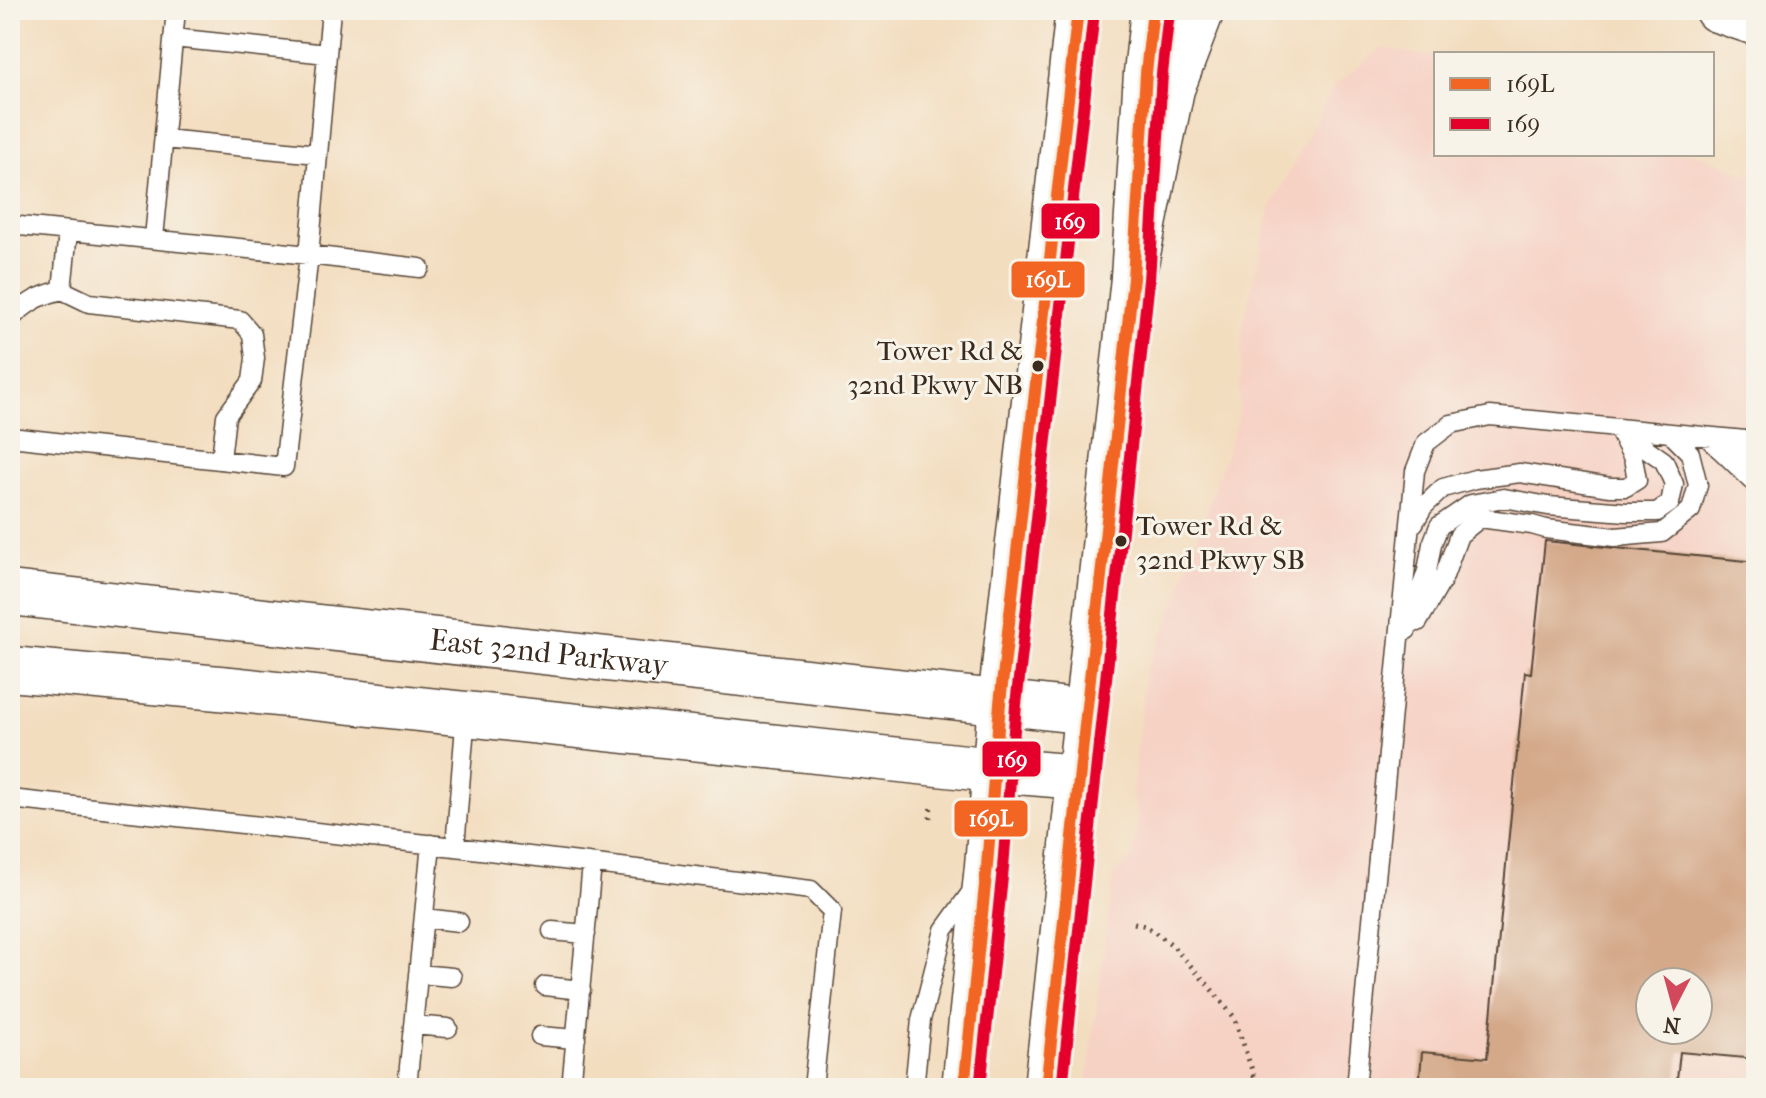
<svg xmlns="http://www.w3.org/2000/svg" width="1766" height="1098" viewBox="0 0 1766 1098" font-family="'IM FELL French Canon',serif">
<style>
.built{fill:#f6d2c5;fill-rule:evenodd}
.building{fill:#d4a98a;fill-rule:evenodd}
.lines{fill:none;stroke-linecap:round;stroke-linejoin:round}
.lane-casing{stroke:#574536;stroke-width:21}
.secondary-casing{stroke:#574536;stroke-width:47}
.primary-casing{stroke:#574536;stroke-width:47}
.highway-casing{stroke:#574536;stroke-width:47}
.path{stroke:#574536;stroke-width:5;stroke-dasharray:2 6;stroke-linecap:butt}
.lane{stroke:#fff;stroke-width:18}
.secondary{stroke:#fff;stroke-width:44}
.primary{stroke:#fff;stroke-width:44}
.highway{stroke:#fff;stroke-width:44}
.bus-1-casing{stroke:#f7f3e8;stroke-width:18}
.bus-2-casing{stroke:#f7f3e8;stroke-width:18}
.bus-1{stroke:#f26522;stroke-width:12}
.bus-2{stroke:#e4002b;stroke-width:12}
.bus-dot{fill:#3b2a1e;stroke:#f7f3e8;stroke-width:3}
.labels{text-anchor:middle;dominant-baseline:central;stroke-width:6;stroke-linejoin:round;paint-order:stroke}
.bus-label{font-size:28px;fill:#3b2a1e;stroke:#f7f3e8;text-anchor:end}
.street-label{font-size:30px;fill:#3b2a1e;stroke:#f7f3e8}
.line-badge{stroke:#f7f3e8;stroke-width:3}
.badge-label{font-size:22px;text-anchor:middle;font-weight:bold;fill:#fff}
</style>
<rect width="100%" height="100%" fill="#f7f3e8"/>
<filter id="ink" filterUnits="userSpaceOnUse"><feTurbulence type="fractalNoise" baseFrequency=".0125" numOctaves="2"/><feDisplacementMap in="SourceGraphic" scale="16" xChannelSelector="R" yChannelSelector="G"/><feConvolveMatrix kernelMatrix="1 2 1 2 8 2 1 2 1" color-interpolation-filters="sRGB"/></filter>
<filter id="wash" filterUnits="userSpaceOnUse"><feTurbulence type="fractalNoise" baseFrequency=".006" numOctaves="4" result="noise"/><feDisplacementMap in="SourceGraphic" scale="32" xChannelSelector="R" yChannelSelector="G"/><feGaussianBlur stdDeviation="1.8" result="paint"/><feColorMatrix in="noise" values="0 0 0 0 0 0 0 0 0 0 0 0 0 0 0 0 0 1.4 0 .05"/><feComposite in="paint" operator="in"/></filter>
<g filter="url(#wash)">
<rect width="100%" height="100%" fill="#f3ddbf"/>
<!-- built -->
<path class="built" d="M1382,48L1436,57V154H1697L1756,177V1088H1086L1114,873L1132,858L1138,820L1132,791L1146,669L1169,621L1238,419L1243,325L1270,209L1333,87ZM1650,982H1698V1030H1650Z"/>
<g id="blocks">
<!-- building -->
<path class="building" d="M1545,541L1756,562V1059L1680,1052L1676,1088H1419L1422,1052L1487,1058L1525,672L1531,673ZM1650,982H1698V1030H1650Z"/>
</g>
</g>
<g filter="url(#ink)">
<use href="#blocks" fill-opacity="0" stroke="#574536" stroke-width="2"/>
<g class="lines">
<!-- lane casing -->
<g class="lane-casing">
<path id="lane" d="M331,10L309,255L420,268
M173,38L327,54
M164,139L318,154
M10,225L309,255L284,467L10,437
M154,238L176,10
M62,290L68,232
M10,319C28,302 38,296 62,290L89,303L240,320L252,334L255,358L252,381L226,416L221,459
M1707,437L1756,484
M1724,446L1756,462
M1414,523L1423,507L1443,488L1475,479L1520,473L1610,487H1626L1637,480L1633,458L1619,431
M1418,622L1443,579L1459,535L1480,518L1532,525L1546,529L1615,537L1662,533L1691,510L1698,485L1690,453L1671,434
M1407,630L1427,571L1432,544L1439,526L1471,504L1504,498L1548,506L1627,512H1657L1670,503L1674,484L1664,461L1623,432
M10,799L455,847L811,890L832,911L813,1088
M455,847L466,714
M424,918L459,922
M552,931L586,934
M418,974L452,977
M545,986L581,990
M413,1025L448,1028
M540,1036L576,1039
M407,1087L431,844
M571,1088L592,864
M914,1088L921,1020L944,930L975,887
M1356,1088L1415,471L1426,443L1451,424L1490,416L1756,441"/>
</g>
<!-- secondary casing -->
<g class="secondary-casing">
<g id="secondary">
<path id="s1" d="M10,593L1087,712"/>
<path d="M10,669L230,689L994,770L1079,777"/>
</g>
</g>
<!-- primary casing -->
<g class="primary-casing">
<path id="primary" d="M964,1088L987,866L1000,703L1078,10
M1046,1088L1133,278L1146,73L1153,10"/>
</g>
<!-- highway casing -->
<g class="highway-casing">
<path id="highway" d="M1717,10L1756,23
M1133,278L1172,89L1202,10"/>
</g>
<!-- path -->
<path class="path" d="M930,818L931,803
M1134,923L1146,926L1171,944L1208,985L1234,1017L1254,1076L1269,1088"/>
<!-- lane -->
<use href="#lane" class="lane"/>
<!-- secondary -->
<use href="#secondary" class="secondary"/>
<!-- primary -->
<use href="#primary" class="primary"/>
<!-- highway -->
<use href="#highway" class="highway"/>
<!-- bus-1 casing -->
<g class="bus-1-casing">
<path id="bus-1" d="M964,1088L987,866L1000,703L1078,10
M1046,1088L1133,278L1146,73L1153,10"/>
</g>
<!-- bus-2 casing -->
<g class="bus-2-casing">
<path id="bus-2" d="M980,1088L1003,868L1016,705L1094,12
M1062,1088L1149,280L1162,74L1169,12"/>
</g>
<!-- bus-1 -->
<use href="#bus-1" class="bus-1"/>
<!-- bus-2 -->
<use href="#bus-2" class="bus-2"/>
</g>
</g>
<!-- markers -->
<g class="bus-dot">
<circle cx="1038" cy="366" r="7"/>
<circle cx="1121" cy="541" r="7"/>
</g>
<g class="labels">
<!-- bus labels -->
<g class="bus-label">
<text x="1023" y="350">Tower Rd &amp;<tspan x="1023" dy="34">32nd Pkwy NB</tspan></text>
<text x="1136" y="525" text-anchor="start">Tower Rd &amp;<tspan x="1136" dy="34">32nd Pkwy SB</tspan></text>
</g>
<!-- street labels -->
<g class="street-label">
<text stroke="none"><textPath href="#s1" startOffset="542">East 32nd Parkway</textPath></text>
</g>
</g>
<g class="line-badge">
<rect x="1040" y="202" width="61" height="38" rx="8" fill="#e4002b"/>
<rect x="1010" y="260" width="76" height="39" rx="8" fill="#f26522"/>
<rect x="981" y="740" width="61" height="38" rx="8" fill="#e4002b"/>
<rect x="953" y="799" width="76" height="39" rx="8" fill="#f26522"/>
</g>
<g class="badge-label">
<text x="1070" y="229">169</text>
<text x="1048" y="287">169L</text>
<text x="1012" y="767">169</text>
<text x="991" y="826">169L</text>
</g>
<!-- margin -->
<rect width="1766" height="1098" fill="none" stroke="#f7f3e8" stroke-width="40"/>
<!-- legend -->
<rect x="1434" y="52" width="280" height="104" fill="#f7f3e8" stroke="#aca397" stroke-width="2"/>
<rect x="1450" y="78" width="40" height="12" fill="#f26522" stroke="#aca397" stroke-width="2"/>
<text x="1506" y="92" font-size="24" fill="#3b2a1e">169L</text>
<rect x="1450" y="118" width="40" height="12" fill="#e4002b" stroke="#aca397" stroke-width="2"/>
<text x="1506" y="132" font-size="24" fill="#3b2a1e">169</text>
<!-- north arrow -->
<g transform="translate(1674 1006) rotate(186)"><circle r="38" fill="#f7f3e8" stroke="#aca397" stroke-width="2"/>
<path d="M0-6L14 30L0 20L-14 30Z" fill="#d1495b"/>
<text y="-12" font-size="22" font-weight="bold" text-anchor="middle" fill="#3b2a1e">N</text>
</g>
</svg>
